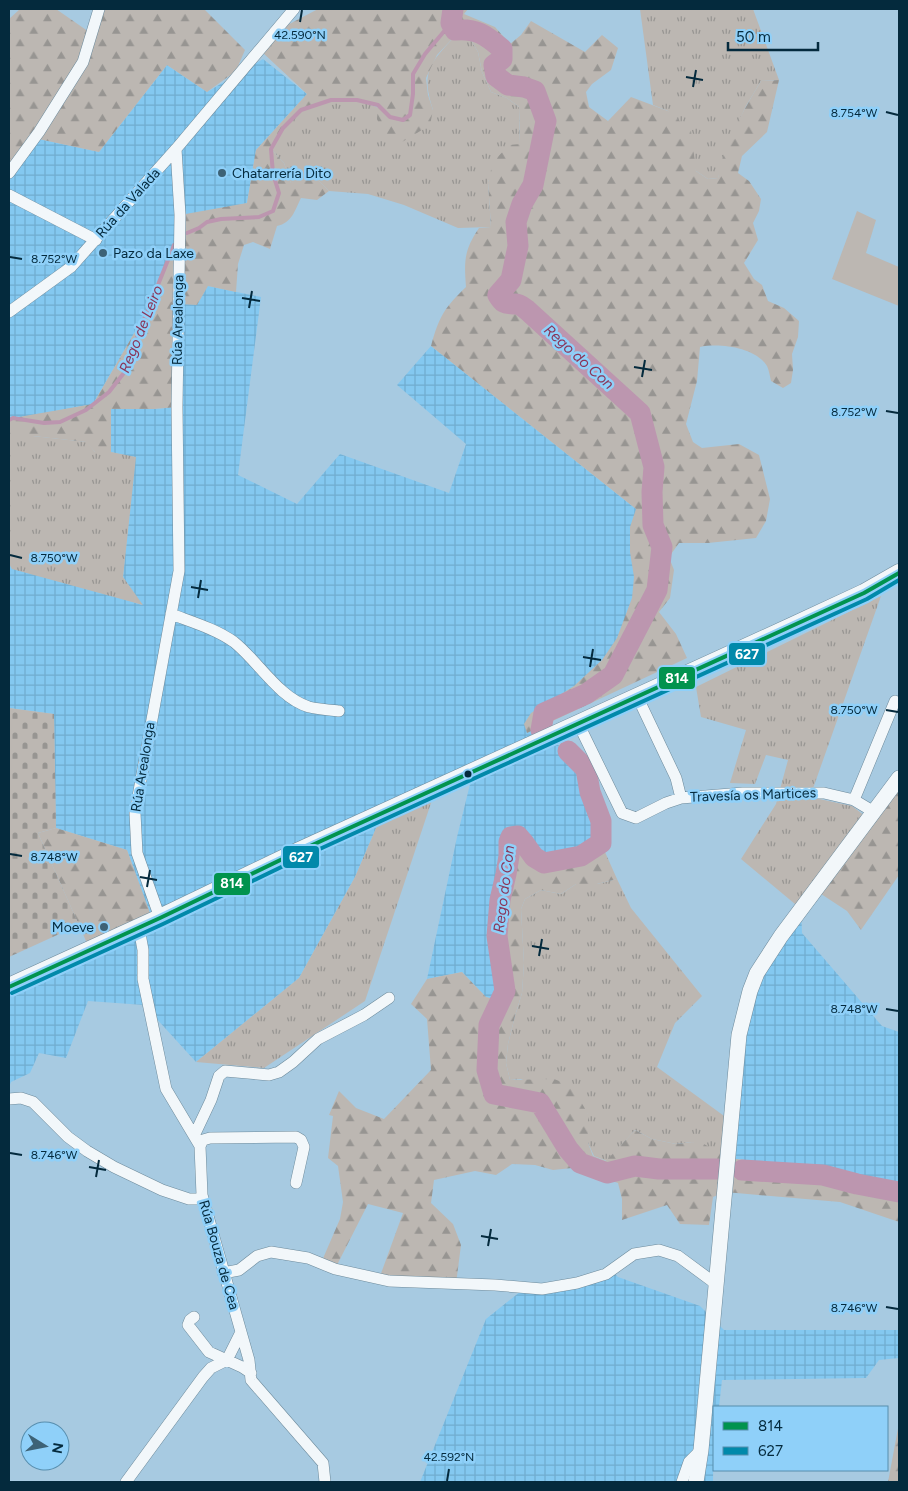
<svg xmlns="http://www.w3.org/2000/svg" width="908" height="1491" viewBox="0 0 908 1491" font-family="Figtree,sans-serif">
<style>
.industrial{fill:url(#industrial-grid)}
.grass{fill:url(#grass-tufts)}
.forest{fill:url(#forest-firs)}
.cemetery{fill:url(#cemetery-stones)}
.green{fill:#bcb7b2}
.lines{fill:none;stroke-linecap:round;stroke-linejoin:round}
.stream{stroke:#bc96af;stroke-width:4}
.river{stroke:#bc96af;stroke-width:21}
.street-casing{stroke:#6d8a9b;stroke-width:12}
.secondary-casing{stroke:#6d8a9b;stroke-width:16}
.primary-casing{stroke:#6d8a9b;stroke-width:19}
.street{stroke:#f2f7fa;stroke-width:11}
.secondary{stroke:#f2f7fa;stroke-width:15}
.primary{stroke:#f2f7fa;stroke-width:18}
.bus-1-casing{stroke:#8fd0f9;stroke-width:8}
.bus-2-casing{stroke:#8fd0f9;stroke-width:8}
.bus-1{stroke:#01934e;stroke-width:4}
.bus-2{stroke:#0189aa;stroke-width:4}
.ticks{fill:none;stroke:#042a3d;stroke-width:2}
.poi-dot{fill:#3d6276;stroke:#8fd0f9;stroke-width:2}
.bus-dot{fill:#042a3d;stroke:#8fd0f9;stroke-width:2}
.labels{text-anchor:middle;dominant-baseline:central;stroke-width:5;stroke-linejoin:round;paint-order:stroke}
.poi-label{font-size:14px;fill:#042a3d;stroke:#8fd0f9;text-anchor:start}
.street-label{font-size:14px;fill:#042a3d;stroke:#8fd0f9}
.water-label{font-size:15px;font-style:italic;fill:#8a3659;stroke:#8fd0f9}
.ticks-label{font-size:12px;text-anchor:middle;fill:#042a3d;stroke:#8fd0f9;stroke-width:5;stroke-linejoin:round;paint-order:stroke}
.line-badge{stroke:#8fd0f9;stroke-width:2}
.badge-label{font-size:14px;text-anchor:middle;font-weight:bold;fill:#fff}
</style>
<defs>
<pattern id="industrial-grid" width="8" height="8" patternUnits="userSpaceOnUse" patternTransform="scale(1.25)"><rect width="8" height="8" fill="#84c8f0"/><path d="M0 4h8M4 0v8" fill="none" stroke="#70accf"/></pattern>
<pattern id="grass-tufts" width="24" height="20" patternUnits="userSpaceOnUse" patternTransform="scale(1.25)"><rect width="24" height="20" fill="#bcb7b2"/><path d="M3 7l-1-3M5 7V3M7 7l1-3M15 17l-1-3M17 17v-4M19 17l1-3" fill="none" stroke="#979592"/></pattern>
<pattern id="forest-firs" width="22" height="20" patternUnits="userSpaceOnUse" patternTransform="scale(1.25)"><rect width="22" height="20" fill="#bcb7b2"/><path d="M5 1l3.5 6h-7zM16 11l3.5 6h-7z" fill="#979592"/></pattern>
<pattern id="cemetery-stones" width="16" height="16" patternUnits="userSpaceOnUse" patternTransform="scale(1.25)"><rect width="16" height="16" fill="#bcb7b2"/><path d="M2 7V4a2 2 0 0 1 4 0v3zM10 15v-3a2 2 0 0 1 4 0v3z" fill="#979592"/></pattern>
</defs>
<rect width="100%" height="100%" fill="#a7cae1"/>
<!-- industrial -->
<path class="industrial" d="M263,59L307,94L256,150L247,203L239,205L179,238L174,245L150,306L93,404L9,420V173L34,138L99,152L167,65L207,92Z
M208,286L261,297L238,475L297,504L340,454L449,493L466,444L397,385L431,346L636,509L657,590L620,663L544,713L541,730L586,769L601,821V843L581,856L544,863L534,857L524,843L518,836L511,837L509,842V856L506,874L500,900L497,936L505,991L501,1001L486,997L462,972L427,979L457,837L473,772L383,812L355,877L299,978L196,1062L144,1005L88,1001L66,1058L39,1053L30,1073L11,1082L9,1087V989L154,925L127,850L56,828L54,714L9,708V561L142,605L123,577L135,458L111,452V409H154L177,407L179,304Z
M801,909L802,933L882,1026L899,1032V1188L819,1169L728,1158L744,1010Z
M612,1271L618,1277L700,1306L724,1330H899V1358L879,1360L866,1378L722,1380L719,1407H714L713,1482H420L486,1319L526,1287Z"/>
<!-- grass -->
<path class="grass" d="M640,9H753L779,80L761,81L746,106L730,140L718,178L708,179L696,171L668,111L653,105Z
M454,37L471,40L478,52L482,72L491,92L507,98L519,107L520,144L488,181L491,227L458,228L404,205L368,194L329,191L318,180L291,183L284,163L271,149L283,128L301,110L331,100H357L382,109L433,110C421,73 429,64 454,37Z
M9,436H33L87,442L95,452H111L136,457L123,577L143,605L12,569L9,564Z
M881,596L810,797L852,806L869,819L801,909L741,859L776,804L788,760L766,755L755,784L730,783L746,730L701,717L696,687Z
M436,788L365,1001L264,1068L196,1062L299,978L355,877L383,812Z
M617,879L631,908L702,996L675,1023L657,1067L731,1121L728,1158L692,1142L676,1144L652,1139L635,1130L607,1161L594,1156L588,1143V1114L521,1079L510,1080L506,1063L508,1044L515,1016L522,993L524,963L521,909L525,899L541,890L561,894L576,884H597Z"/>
<!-- forest -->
<path class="forest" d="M20,9H56L92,34L98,9H204L245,50L236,71L207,92L167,65L99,152L34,138L9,173V19Z
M318,9H468L464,14L495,27L510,44L521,35L531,21L585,52L602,35L618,48L611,70L592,84L586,92L589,107L608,121L631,97L668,111L691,131L696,171L708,179L718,178C724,143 743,111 761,81L779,80L767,132L742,156L738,173L749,181L761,199L759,211L753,223L758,240L744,263L754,279L762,285L768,301L784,308L799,321L798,337L792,354L793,370L791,383L783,388L771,381C770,377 769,370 767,366C755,347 719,343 700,347L697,381L686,424L693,442L702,448L739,444L759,455L770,499L766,521L756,538L708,543H679L669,557L674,570L670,598L659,612L676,634L687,658L527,733L524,724L531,713L574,686L602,660L617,638L632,598L634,577L630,552V527L636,509L431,346C439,317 444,308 466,287C464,261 464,250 479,228L491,227L488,182L493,162L509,145L520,144L519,107L507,98L491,92L482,72L478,52L471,40L454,37L437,55L426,78L428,95L433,110L430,125L399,144L387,138L377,119L378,105L357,100H331L301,110L283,128L271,149L284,163L291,183L299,180H318L329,191L317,200L301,198C295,210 292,223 277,226L270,249L253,242L244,245L238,264L236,292L208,286L197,305L179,304L177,407L154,409H111V452H95L86,442L33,436H9V420L13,418L93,404L150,306L174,245L184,236L180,215L247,203L256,150L307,94L262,52L276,31Z
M899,777V875L861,930L847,911L815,890Z
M56,828L127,850L153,921L90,950L38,833Z
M518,836L534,857L544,863L581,856L601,843L617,879L597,884H576L561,894L541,890L525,899L521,909L524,963L522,993L515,1016L508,1044L506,1063L510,1080L554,1079L572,1086L588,1114V1143L593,1156L606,1161L635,1130L652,1139L676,1144L692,1142L704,1144L728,1158L819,1169L899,1188V1222L840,1202L725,1192L713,1197L709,1225L680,1224L667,1205L622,1220V1199L618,1183L572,1168L553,1170L535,1165L512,1164L496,1175L475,1171L434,1180L431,1203L453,1224L461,1245L456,1284L379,1279L403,1213L368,1204L337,1265L321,1263L340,1219L343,1202L338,1166L328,1158L333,1116L329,1115L339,1091L356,1108L384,1119L431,1070L427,1019L411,1004L427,979L462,972L486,997L501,1001C502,994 504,987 504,981C504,966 497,950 497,935C497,903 510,873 509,842Z
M899,1423V1482H888Z"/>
<!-- cemetery -->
<path class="cemetery" d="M9,708L54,714L56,828L38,833L79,925L9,957Z"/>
<!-- green -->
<path class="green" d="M857,211L876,220L866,253L899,267V306L832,279Z"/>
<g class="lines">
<!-- stream -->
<path class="stream" d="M187,233L199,228L207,222L221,219L259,217L273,211L279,193L273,174L271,149L283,128L301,110L331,100H357L378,105L390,117L403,120L410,115L413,94V74L425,54L451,23
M9,420L13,418L44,423L60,422L86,410L109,392L127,369L137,337L174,245"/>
<!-- river -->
<path class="river" d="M453,9L451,23L455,30C476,28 486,35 502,49V59L494,65L496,76L508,85L524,87L535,91L546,121L533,185L522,204L516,222L518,246L511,280L498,295C504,305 505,303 516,304C520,304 523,307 527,310L640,413L654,467L652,492L653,525L662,547L657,590L613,675L586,694L544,713L541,730
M568,751L586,769L590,792L601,821V843L581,856L544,863L534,857L524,843L518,836L511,837L509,842V856L506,874L500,900L497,936L505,991L489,1025L487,1070L494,1094L540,1103L568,1149L580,1163L607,1173L635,1166L659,1169H717
M742,1170L823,1175L857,1184L899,1192"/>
<!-- street casing -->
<g class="street-casing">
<path id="street" d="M9,173L39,132L83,62L99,9
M9,195L96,240
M9,312L71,267L176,149
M171,614C192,622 216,629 234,642C258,661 279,698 309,707C318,709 329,710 339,711
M637,696L676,778L681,798
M578,723L622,813L636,818L666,803L681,798L743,793H824L854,800L874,812
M854,800L895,701
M160,918L137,853L135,813L179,571L177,407L180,215L176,149L294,9
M139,928L143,950V979L166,1089L200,1146L202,1195L249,1360L251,1380L323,1463L325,1482
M9,1099L21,1098L33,1102L68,1137L87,1151L114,1167L162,1190L189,1199H203
M194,1136L211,1100L219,1076L225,1071L269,1075L279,1072L293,1062L318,1039L364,1015L389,998
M200,1146L203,1140L210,1138L296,1137L301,1140L304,1147L296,1183
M223,1273L239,1270L257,1256L271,1252L308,1258L335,1269L389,1281L495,1285L542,1289L577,1283L606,1274L634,1254L659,1250L678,1256L716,1284
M194,1317L190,1320L188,1325L209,1352L242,1367L251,1373
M126,1482L203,1377L211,1368L227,1360L241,1332
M682,1482L689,1462L701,1450"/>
</g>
<!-- secondary casing -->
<g class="secondary-casing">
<path id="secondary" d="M696,1482L701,1450L739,1035L750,991L757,973L781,936L899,778"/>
</g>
<!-- primary casing -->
<g class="primary-casing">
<path id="primary" d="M9,987L160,918L297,852L793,626L864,593L899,573"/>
</g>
<!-- street -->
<use href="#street" class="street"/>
<!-- secondary -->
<use href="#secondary" class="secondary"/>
<!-- primary -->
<use href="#primary" class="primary"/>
<!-- bus-1 casing -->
<g class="bus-1-casing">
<path id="bus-1" d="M9,987L160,918L297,852L864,593L899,573"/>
</g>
<!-- bus-2 casing -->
<g class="bus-2-casing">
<path id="bus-2" d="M12,993L163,924L300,858L867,599L899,580"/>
</g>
<!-- bus-1 -->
<use href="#bus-1" class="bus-1"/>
<!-- bus-2 -->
<use href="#bus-2" class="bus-2"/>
</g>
<!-- ticks -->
<path class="ticks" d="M300,22L302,10M686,77L703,80M693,87L696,70M886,112L898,115M10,257L22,259M242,298L260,301M249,308L252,291M634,367L652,370M642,377L645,360M886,411L898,413M10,555L22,558M191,587L208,590M198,598L201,580M583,657L601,660M590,667L593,649M886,710L898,712M10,854L22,856M140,877L157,880M147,887L150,870M532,946L549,949M539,956L542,939M886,1009L898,1011M10,1153L22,1155M89,1167L106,1170M96,1177L99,1160M481,1236L498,1239M488,1246L491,1229M886,1307L898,1309M447,1481L449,1469"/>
<!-- markers -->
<g class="poi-dot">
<circle cx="222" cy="173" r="5"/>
<circle cx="103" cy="253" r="5"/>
<circle cx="104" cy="927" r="5"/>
</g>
<circle class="bus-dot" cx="468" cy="774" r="4.5"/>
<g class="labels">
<!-- poi labels -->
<g class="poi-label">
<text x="232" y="173">Chatarrería Dito</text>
<text x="113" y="253">Pazo da Laxe</text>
<text x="94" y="927" text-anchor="end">Moeve</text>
</g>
<!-- street labels -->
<g class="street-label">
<text transform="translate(128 203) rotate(-48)">Rúa da Valada</text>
<text transform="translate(178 320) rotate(-89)">Rúa Arealonga</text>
<text transform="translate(143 767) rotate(-81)">Rúa Arealonga</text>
<text transform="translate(753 795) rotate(-2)">Travesía os Martices</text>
<text transform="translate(219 1255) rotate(74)">Rúa Bouza de Cea</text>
</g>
<!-- water labels -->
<g class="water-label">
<text transform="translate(141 329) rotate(-68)">Rego de Leiro</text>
<text transform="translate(579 357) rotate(42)">Rego do Con</text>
<text transform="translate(504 889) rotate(-83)">Rego do Con</text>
</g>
</g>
<g class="ticks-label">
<text x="300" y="39">42.590°N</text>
<text x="854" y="117">8.754°W</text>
<text x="54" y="263">8.752°W</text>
<text x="854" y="416">8.752°W</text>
<text x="54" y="562">8.750°W</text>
<text x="854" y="714">8.750°W</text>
<text x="54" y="861">8.748°W</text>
<text x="854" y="1013">8.748°W</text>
<text x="54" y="1159">8.746°W</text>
<text x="854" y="1312">8.746°W</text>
<text x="449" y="1461">42.592°N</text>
</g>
<g class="line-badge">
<rect x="728" y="642" width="38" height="24" rx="5" fill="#0189aa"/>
<rect x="658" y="666" width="38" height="24" rx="5" fill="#01934e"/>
<rect x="282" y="845" width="38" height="24" rx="5" fill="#0189aa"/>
<rect x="213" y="872" width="38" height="24" rx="5" fill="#01934e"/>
</g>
<g class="badge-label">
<text x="747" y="659">627</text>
<text x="677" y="683">814</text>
<text x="301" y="862">627</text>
<text x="232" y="888">814</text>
</g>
<!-- border -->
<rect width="908" height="1491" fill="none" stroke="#042a3d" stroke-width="20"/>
<!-- legend -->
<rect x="713" y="1406" width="175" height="65" fill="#8fd0f9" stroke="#578eae"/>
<rect x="723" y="1422" width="25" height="8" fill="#01934e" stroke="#578eae"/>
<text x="758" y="1431" font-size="15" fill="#042a3d">814</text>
<rect x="723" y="1447" width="25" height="8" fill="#0189aa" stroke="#578eae"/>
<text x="758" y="1456" font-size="15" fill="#042a3d">627</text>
<!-- north arrow -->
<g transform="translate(45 1446) rotate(100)"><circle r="24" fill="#8fd0f9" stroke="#578eae"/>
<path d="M0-4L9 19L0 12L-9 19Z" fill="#3d6276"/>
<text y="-8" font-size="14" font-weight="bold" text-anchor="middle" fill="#042a3d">N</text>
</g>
<!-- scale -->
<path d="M728 42v8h90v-8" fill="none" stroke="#042a3d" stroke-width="2.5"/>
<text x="736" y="42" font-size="15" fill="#042a3d" stroke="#8fd0f9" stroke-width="4" paint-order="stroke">50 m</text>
</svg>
